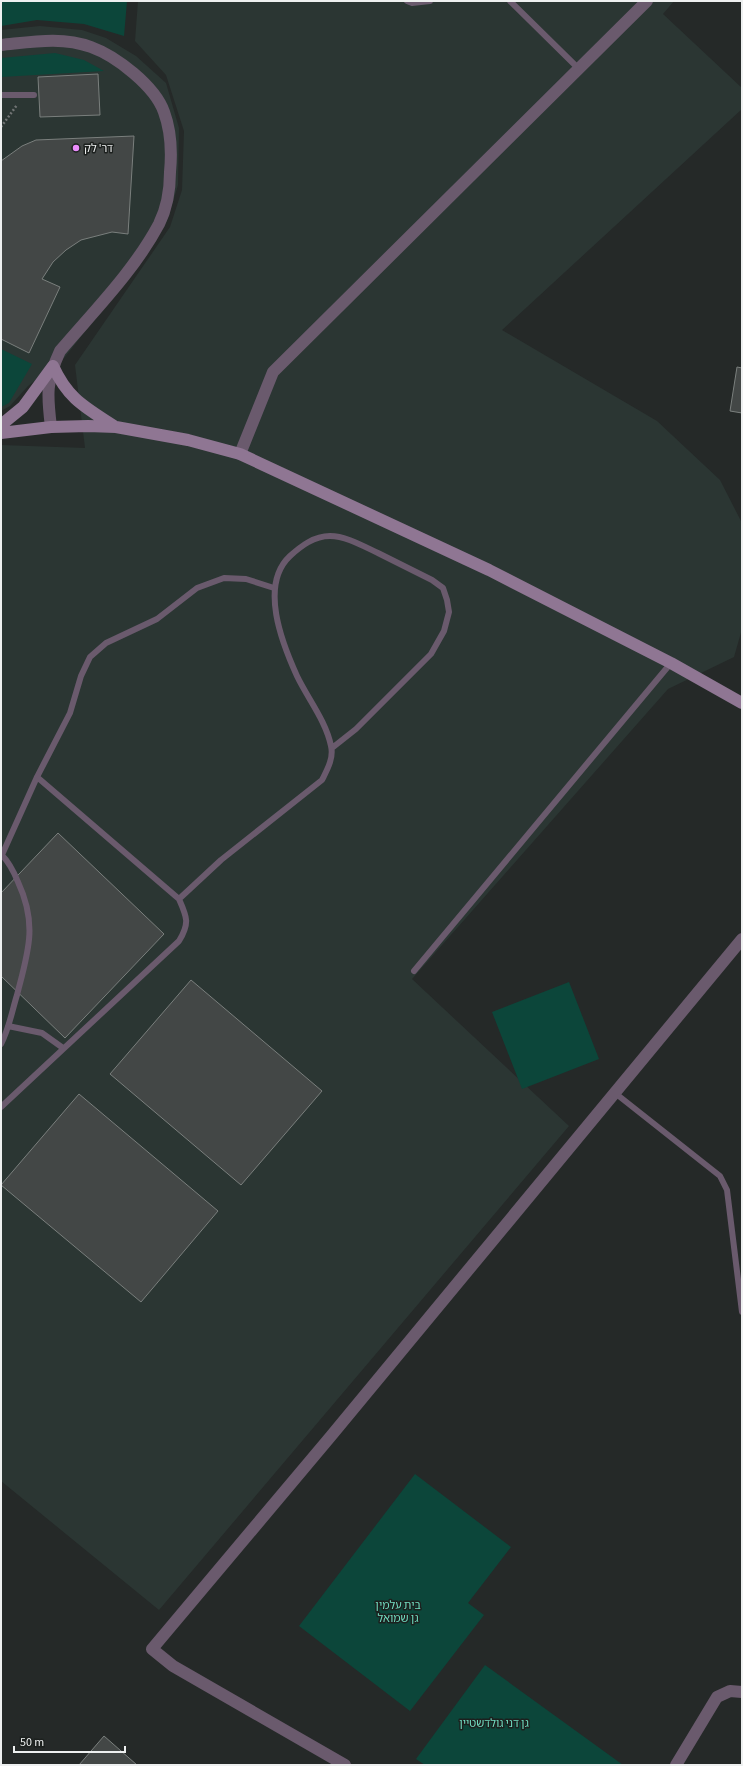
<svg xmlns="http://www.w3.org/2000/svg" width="743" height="1766" viewBox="0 0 743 1766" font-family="'Source Sans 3','Noto Sans Hebrew',sans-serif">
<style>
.built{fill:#2b3633}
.green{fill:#0c463a}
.building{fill:#434746;stroke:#7a7f7d}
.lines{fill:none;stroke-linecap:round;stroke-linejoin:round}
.path{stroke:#727575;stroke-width:2.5;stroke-dasharray:2 2;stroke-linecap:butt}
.lane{stroke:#6a5a6d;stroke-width:6}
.street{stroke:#6a5a6d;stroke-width:12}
.secondary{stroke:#8f7693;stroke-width:12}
.poi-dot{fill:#eb8dfc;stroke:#1c201e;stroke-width:1.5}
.labels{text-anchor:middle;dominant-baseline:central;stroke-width:3;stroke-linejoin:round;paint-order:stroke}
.poi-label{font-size:11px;fill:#eef0f0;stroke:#1c201e;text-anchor:start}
.park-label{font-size:11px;fill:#71dcc0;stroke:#1c201e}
</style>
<rect width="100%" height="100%" fill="#252928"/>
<!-- built -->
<path class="built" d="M138,1H674L663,14L742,88V109L502,330L657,421L720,480L742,523V629L734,657L668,689L412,979L569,1126L159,1610L1,1481V445L85,448L75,365L170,227L182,190L184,131L166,75L135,41Z
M40,26L82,30L106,38L136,56L166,83L179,128L178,185L167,221L147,252L65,357L28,386L10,406L1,411V30Z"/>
<!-- green -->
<path class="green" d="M1,1H127L124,36L84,24L37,20L1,26Z
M55,53L84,60L104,71L1,77V58Z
M1,349L32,364L9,403L1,407Z
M569,982L599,1059L522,1089L492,1012Z
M415,1474L511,1547L468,1603L484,1615L410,1711L299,1626Z
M485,1665L623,1765H425L416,1759Z"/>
<!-- building -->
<path class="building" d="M98,74L100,115L40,117L38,77Z
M134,136L128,234L112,232L81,240L66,250L53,262L42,279L60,287L29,353L1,339V161L22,146L36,140Z
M737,367L742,368V413L730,411Z
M58,833L164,934L65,1038L1,976V893Z
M191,980L322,1091L241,1185L110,1074Z
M79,1094L218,1211L141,1302L1,1185Z
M104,1736L137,1765H79Z"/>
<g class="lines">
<!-- path -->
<path class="path" d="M1,127L17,105"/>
<!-- lane -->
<path class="lane" d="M407,1L412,3L430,1
M510,1L579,69
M1,95H34
M1,854C9,862 14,872 18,882C38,925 28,952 17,995C12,1011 9,1029 1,1044
M1,857L37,777L70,713L81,676L90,657L106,643L157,619L197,588L224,578L246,579L274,588
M179,899L221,860L322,780C327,770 334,758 331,746C326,721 308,699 297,676C282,643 259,585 290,556C301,546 314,536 330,536C346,536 363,546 378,553C396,562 414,571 432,580L443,588L447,600L449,612L444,631L431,654L356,729L332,748
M414,971L671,663
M8,1026L42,1033L63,1048
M615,1093L720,1176L727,1190L742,1312
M1,1107L179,941C190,923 187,917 179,899L37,777"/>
<!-- street -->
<path class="street" d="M1,45C31,42 62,36 91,47C116,56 155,86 164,112C171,131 172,151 170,172C170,189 167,208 159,224C134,271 94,311 60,351C46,381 47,395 51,427
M240,454L273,372L647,1
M345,1765L173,1666L152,1649L331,1436L742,939
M676,1765L717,1697L730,1691L742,1692"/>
<!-- secondary -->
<path class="secondary" d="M1,425L23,407L53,366C68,399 85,407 114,426
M1,433L51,427L88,426L116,427L188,440L240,454L489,570L671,663L742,703"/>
</g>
<!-- markers -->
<circle class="poi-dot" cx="76" cy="148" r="4"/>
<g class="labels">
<!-- poi labels -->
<g class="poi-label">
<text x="84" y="148">דר' לק</text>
</g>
<!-- park labels -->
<g class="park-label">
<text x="398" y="1605">בית עלמין<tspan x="398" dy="13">גן שמואל</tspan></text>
<text x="494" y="1723">גן דני גולדשטיין</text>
</g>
</g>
<!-- border -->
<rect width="743" height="1766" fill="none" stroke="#eef0f0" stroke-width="4"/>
<!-- scale -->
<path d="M14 1746v6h111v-6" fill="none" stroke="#eef0f0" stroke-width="2"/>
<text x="20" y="1746" font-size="12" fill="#eef0f0" stroke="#1c201e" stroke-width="3" paint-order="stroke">50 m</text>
</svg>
